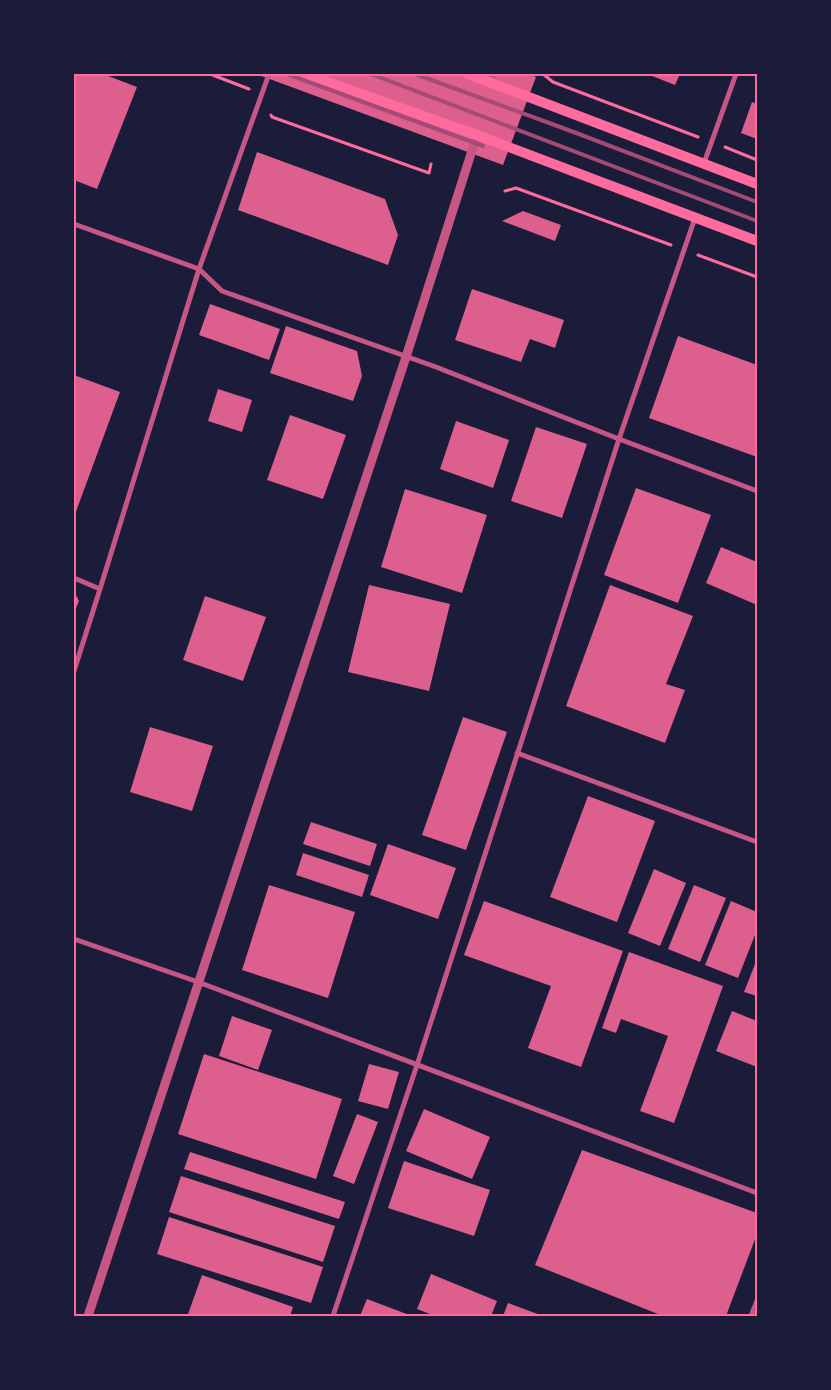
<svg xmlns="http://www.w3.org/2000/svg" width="831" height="1390" viewBox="0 0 831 1390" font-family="Montserrat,sans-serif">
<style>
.building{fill:#dd5f8e}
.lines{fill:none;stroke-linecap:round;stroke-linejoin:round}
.path{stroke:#ff6b9d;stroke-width:3}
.minor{stroke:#c65784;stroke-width:5}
.tertiary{stroke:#c65784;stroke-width:9}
.secondary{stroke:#ff6b9d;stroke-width:10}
.rail{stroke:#a44b75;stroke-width:4}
.neatline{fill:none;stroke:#ff6b9d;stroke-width:2}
</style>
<rect width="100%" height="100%" fill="#1b1b3a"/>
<!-- building -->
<path class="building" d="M74,74H103L137,87L97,189L74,180Z
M256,74H527L536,77L503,165Z
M647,74H680L675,85Z
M752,102L757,104V139L741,133Z
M257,152L385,199L398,235L388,265L238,210Z
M523,211L561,225L555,241L502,221Z
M472,289L564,320L555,348L530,339L521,362L455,340Z
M210,304L280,329L269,360L199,335Z
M286,326L357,351L362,376L353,401L270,373Z
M678,336L757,365V457L649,418Z
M74,375L120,392L74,517Z
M218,389L252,400L242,432L208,421Z
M290,415L346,435L323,499L267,480Z
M456,421L509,440L493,488L440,469Z
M536,427L587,444L562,518L511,501Z
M636,488L711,515L678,603L604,575Z
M405,489L487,515L462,593L381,567Z
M721,547L757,562V605L706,583Z
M369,585L450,604L429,691L348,672Z
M610,585L693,616L666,684L685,690L665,743L566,706Z
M74,591L79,601L74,613Z
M205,596L266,617L243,681L183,660Z
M463,717L507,732L466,850L422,835Z
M150,727L213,746L192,811L130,792Z
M588,796L655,821L617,922L550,897Z
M311,822L377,844L370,866L303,844Z
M388,844L456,868L438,919L370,895Z
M303,853L369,875L362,897L296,875Z
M654,869L686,883L660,946L628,933Z
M269,885L355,912L328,998L242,970Z
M694,885L726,898L700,962L668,949Z
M484,901L623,951L581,1067L528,1048L551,986L464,955Z
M731,901L757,912V930L738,978L705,965Z
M629,952L723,986L674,1123L640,1111L668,1036L621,1019L616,1033L602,1028Z
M757,959V996L744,992Z
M732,1011L757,1021V1067L716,1051Z
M232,1016L272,1030L258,1070L219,1056Z
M204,1054L342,1099L316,1179L178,1134Z
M369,1064L399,1072L388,1109L358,1101Z
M424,1109L490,1137L472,1179L406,1151Z
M357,1114L378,1122L354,1184L333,1176Z
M582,1150L757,1213V1234L726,1316H663L535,1265Z
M190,1152L345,1202L339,1219L184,1169Z
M404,1161L490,1190L474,1236L388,1208Z
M181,1176L335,1226L323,1262L169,1212Z
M169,1217L323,1267L311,1303L157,1254Z
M431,1274L497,1301L491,1316H435L417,1309Z
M202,1275L293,1307L290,1316H194L188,1314Z
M367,1299L412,1316H360Z
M508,1303L543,1316H503Z"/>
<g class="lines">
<!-- path -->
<path class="path" d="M210,74L249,89
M543,74L553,82L698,137
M271,115L272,117L429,173L431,164
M725,147L757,160
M505,191L516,188L671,245
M698,255L757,277"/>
<!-- minor -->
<path class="minor" d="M704,163L736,74
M74,224L199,269L222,291L436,367L619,439L757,491
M74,578L100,589
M74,671L100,589L199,269L269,74
M517,753L757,842
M74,939L198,982L757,1193
M333,1316L417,1065L619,439L695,218
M751,1316L757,1301"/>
<!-- tertiary -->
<path class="tertiary" d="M491,82L492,74
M88,1316L406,357L477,135"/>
<!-- secondary -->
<path class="secondary" d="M305,74L477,135L757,241
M468,74L757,184"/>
<!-- rail -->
<path class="rail" d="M287,74L483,146
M371,74L757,221
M415,74L571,131L757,202"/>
</g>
<!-- border -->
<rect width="831" height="1390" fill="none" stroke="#1b1b3a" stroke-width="150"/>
<rect x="75" y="75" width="681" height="1240" class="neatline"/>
</svg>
